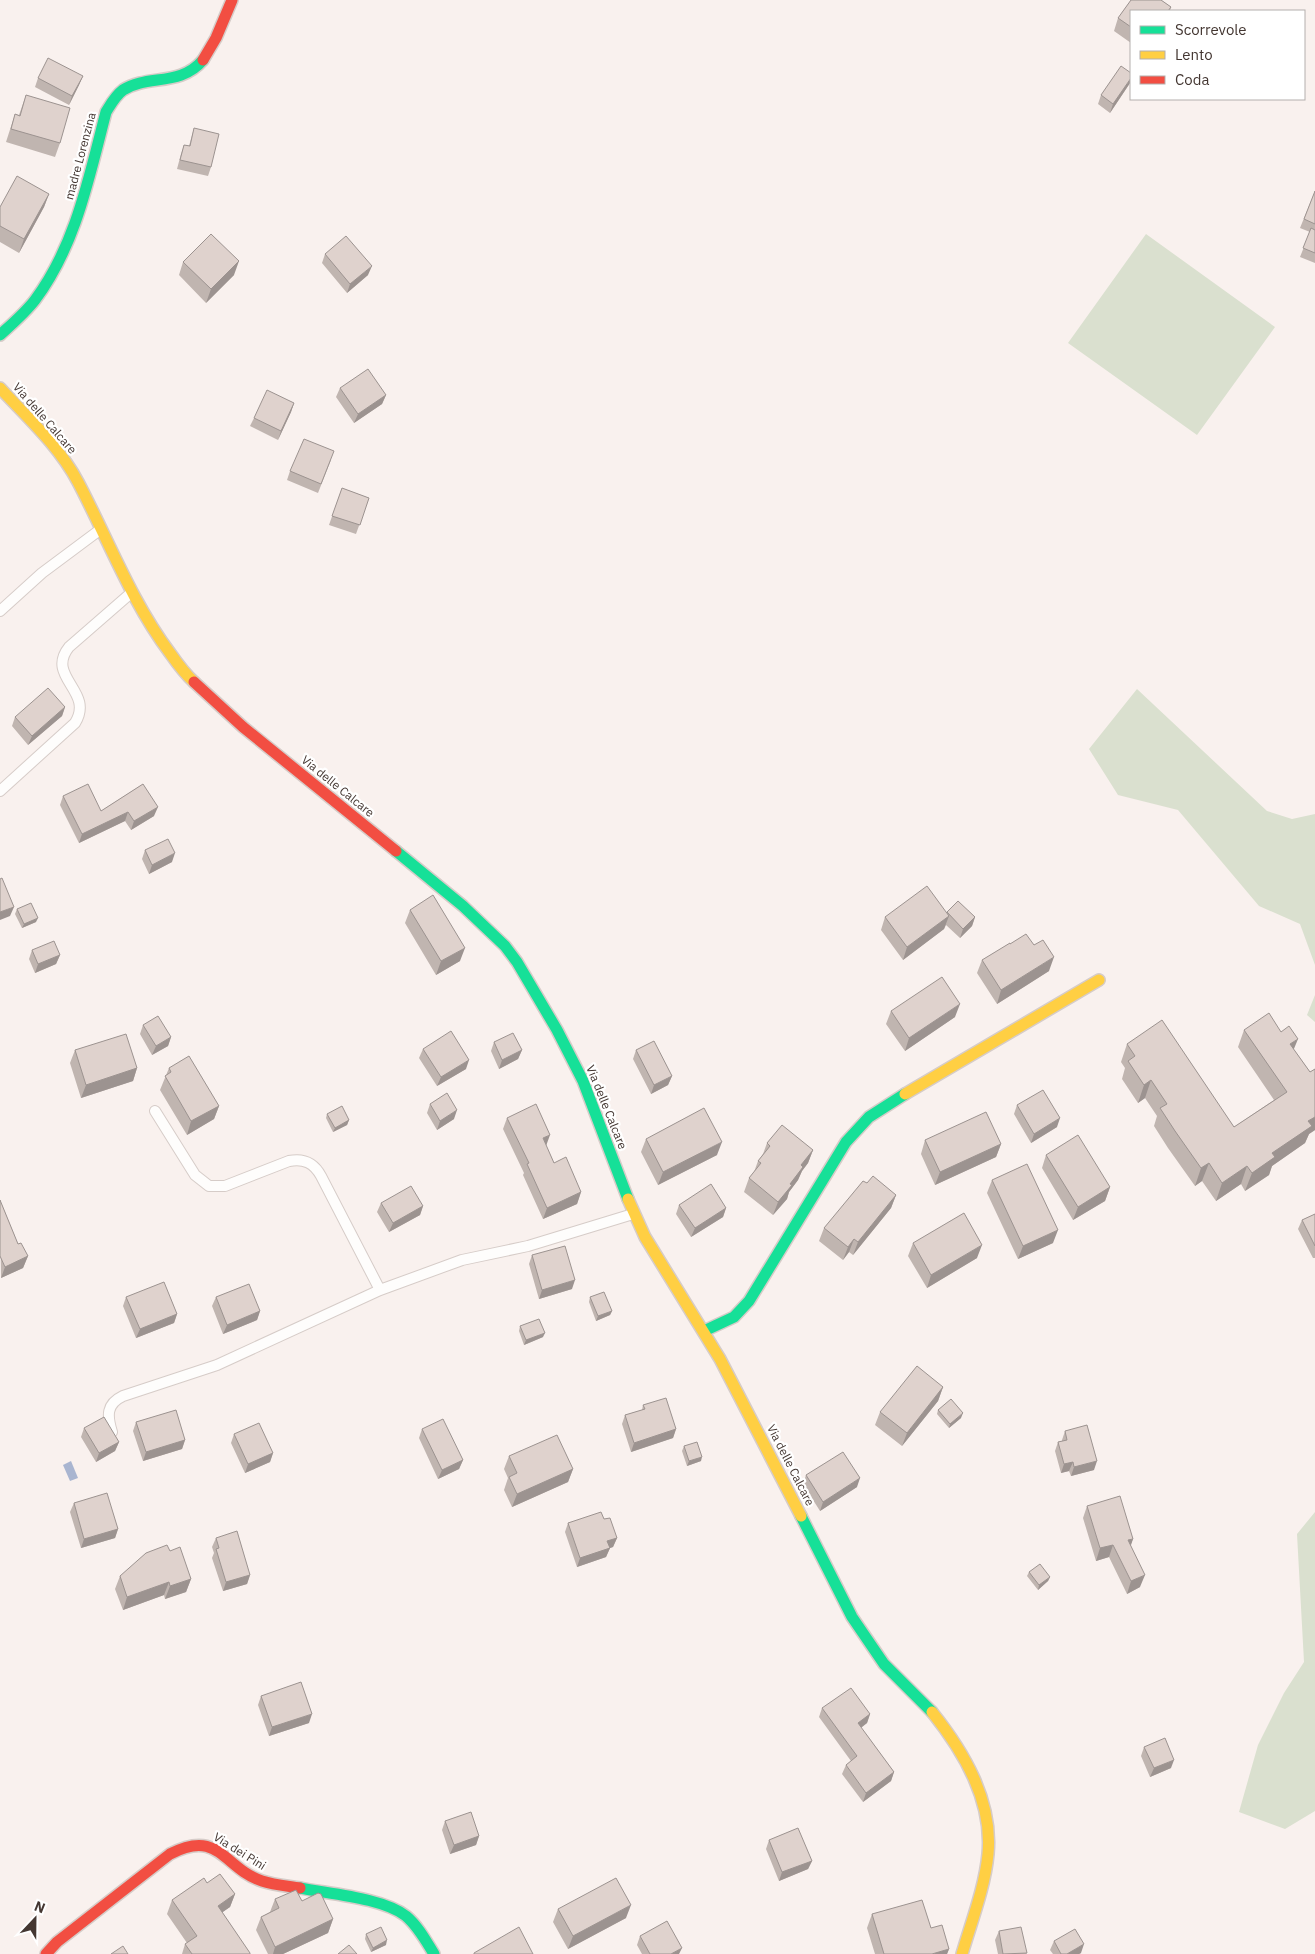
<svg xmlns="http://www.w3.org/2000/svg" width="1315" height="1954" viewBox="0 0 1315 1954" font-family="'IBM Plex Sans',sans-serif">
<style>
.green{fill:#dae0cf}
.water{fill:#a9b5d0}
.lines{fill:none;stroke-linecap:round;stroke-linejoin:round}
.lane-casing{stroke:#d6ccc8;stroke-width:12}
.fast-casing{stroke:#d6ccc8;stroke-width:14}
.slow-casing{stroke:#d6ccc8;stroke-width:14}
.jam-casing{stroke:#d6ccc8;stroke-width:14}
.lane{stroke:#fefdfc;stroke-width:10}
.fast{stroke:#16e098;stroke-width:11}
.slow{stroke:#ffcf43;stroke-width:11}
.jam{stroke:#f24e42;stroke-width:11}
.wall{fill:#c0b5b0}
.shaded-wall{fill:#9c9390}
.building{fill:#dfd2cd;stroke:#9c9390}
.labels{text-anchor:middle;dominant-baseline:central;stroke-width:4.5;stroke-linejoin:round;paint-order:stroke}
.street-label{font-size:12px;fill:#443732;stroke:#fff}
</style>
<rect width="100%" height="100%" fill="#f9f1ee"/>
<!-- green -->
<path class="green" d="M1146,234L1275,327L1197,435L1068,343Z
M1137,689L1267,811L1292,819L1315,814V965L1300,924L1259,906L1178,810L1118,795L1089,749Z
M1315,995V1022L1307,1015Z
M1315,1512V1811L1285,1829L1239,1812L1258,1745L1284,1693L1304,1662L1297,1534Z"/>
<!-- water -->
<path class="water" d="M71,1461L78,1478L70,1481L63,1465Z"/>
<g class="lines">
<!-- lane casing -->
<g class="lane-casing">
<path id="lane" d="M0,611L42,573L101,529
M0,791L75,723C95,691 45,677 69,647L131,593
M155,1111L195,1175L209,1186H225L289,1161C304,1158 314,1163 321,1176L380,1290
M112,1432C107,1416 106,1404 123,1396L217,1365L380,1290L462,1260L528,1246L633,1214"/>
</g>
<!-- fast casing -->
<g class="fast-casing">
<path id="fast" d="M0,335C12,324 25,313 35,300C76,245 89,177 106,112C111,104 115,96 123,90C148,74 180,87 203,60
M396,851L463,906L505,946L517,962L557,1030L583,1081L628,1199
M704,1331L734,1317L749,1301L846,1142L869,1117L905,1094
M801,1516L852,1617L884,1664L932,1712
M300,1888C330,1894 383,1898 406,1916C418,1926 426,1941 434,1954"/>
</g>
<!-- slow casing -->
<g class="slow-casing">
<path id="slow" d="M0,388C27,417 59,446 78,482C108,539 131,601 170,653C177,663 184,673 194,682
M905,1094L1099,980
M628,1199L645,1237L720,1359L801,1516
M932,1712C964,1752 993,1801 988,1854C985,1887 971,1923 962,1954"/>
</g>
<!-- jam casing -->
<g class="jam-casing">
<path id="jam" d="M203,60L216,38L232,0
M194,682L243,727L396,851
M46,1954L57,1942L170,1854C220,1828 223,1868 262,1881C274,1885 288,1886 300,1888"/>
</g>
<!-- lane -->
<use href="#lane" class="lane"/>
<!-- fast -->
<use href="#fast" class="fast"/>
<!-- slow -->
<use href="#slow" class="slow"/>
<!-- jam -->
<use href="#jam" class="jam"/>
</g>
<!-- wall -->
<path class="wall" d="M1131,0H1161L1171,7L1170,11H1131V43L1114,31L1118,18Z
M83,76L79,85L69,105L35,87L38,78Z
M1130,83L1110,113L1098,104L1101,95Z
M26,95L60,143L55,157L6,142L15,114L19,115Z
M194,128L211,167L208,176L177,169L181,154L184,145L189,146Z
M1315,191V263L1300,257L1310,232L1300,228Z
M49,194L44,207L19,253L0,242V207Z
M325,254L368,275L347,293L322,263Z
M183,262L234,275L206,303L179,275Z
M340,388L386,395L382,404L354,423L336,397Z
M294,403L291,412L278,440L250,426L254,418Z
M331,460L318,493L287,480L290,471Z
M342,488L369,498L356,534L329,525Z
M65,707L62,716L28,745L12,726L15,717Z
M143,784L154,816L131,830L125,821L79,843L60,805L63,796L101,811Z
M145,850L172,862L149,874L142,859Z
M17,909L36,922L22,928L15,914Z
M410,910L460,961L436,975L405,923Z
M947,912L975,917L972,926L960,938L946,925L944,929L903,960L881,930L885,917Z
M1010,944L1049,971L997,1004L977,973L982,960Z
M32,950L60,955L56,964L35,973L29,959Z
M891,1011L955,1017L905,1051L886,1024Z
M143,1025L171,1037L168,1046L152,1055L140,1034Z
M1244,1030L1281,1032L1310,1072L1315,1069V1130L1309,1134L1305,1143L1272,1166L1269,1175L1245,1191L1241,1184L1216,1201L1202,1181L1195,1186L1168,1148L1154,1126L1157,1116L1145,1098L1138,1103L1122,1079L1125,1068L1121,1062L1127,1044L1234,1127L1274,1100L1238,1047Z
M494,1042L522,1050L518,1059L499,1069L491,1051Z
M423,1049L466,1069L437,1086L419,1058Z
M75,1050L137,1068L133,1081L81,1098L70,1063Z
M636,1050L672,1076L668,1085L651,1094L633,1059Z
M169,1068L219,1106L214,1119L187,1135L160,1090Z
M430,1104L454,1119L437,1130L427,1113Z
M1017,1105L1057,1127L1031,1143L1014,1114Z
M327,1114L349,1120L347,1125L333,1132L326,1118Z
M507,1118L546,1146L554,1163L581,1192L577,1204L543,1219L523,1175L524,1173L503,1129Z
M646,1139L717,1155L658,1185L641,1152Z
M925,1140L1001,1144L996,1157L935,1185L921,1154Z
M767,1143L813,1150L808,1163L802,1171L798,1180L789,1192L787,1199L773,1215L744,1192L749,1178L754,1172L758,1161L763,1154Z
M1046,1155L1110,1187L1105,1201L1073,1220L1042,1168Z
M992,1180L1053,1243L1018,1259L987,1193Z
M867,1183L896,1195L891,1208L853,1255L849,1252L843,1260L819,1241L824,1228Z
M0,1200L18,1244L28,1256L23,1268L1,1278Z
M381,1203L423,1206L420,1215L389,1232L377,1212Z
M679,1205L726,1208L723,1217L691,1237L676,1214Z
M1315,1214V1258H1313L1298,1229L1302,1220Z
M913,1243L977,1258L927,1288L908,1256Z
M532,1255L572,1289L539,1299L529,1264Z
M126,1297L177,1314L174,1323L136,1338L123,1306Z
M216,1297L260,1311L257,1320L223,1334L212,1306Z
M590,1297L612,1311L610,1315L596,1321L589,1302Z
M520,1326L543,1337L524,1345L519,1331Z
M943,1387L938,1401L902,1446L875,1425L880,1412Z
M643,1405L676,1429L673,1438L631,1452L622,1424L625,1415L642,1410Z
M938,1410L961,1418L949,1428L937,1414Z
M136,1422L185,1440L182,1449L143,1461L133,1431Z
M84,1428L119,1442L115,1451L96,1462L81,1437Z
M422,1429L463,1460L459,1469L438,1479L419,1438Z
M1065,1431L1094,1470L1071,1476L1069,1471L1061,1473L1055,1451L1058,1442L1062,1441V1440Z
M234,1434L273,1453L270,1462L245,1473L231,1443Z
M684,1446L701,1461L687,1466L682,1451Z
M509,1456L573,1469L568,1482L512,1507L504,1490L508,1478L504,1469Z
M806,1475L857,1487L820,1511L803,1484Z
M74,1503L118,1529L115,1538L81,1548L70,1512Z
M1087,1506L1133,1539L1130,1546L1140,1587L1127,1594L1109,1557L1096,1561L1083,1518Z
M604,1519L617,1538L613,1547L610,1548L606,1557L577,1567L565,1532L568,1523Z
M216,1538L250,1575L247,1584L223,1591L212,1558L214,1553L212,1547Z
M170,1551L191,1579L186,1592L165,1599L164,1595L123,1610L115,1589L120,1576Z
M1029,1572L1050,1577L1048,1581L1038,1590L1027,1576Z
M261,1696L309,1723L269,1736L258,1705Z
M822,1708L870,1714L867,1723L861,1728L894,1772L891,1781L863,1802L842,1774L846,1765L851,1761L819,1717Z
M1144,1747L1171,1768L1150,1777L1141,1756Z
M445,1821L479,1836L476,1845L450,1854L442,1830Z
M769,1840L812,1861L808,1869L779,1881L766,1849Z
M207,1883L235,1894L230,1907L222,1912L250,1954H182L185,1944L187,1943L167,1914L172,1900Z
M275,1899L302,1901L333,1919L328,1933L283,1954H268L256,1930L261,1917L270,1912Z
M558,1909L626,1918L568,1949L553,1922Z
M872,1914L931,1928L949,1949L947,1954H875L867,1928Z
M999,1931L1027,1953L1026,1954H998L995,1940Z
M366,1934L386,1945L371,1952L365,1939Z
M640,1936L679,1954H642L637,1945Z
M1054,1941L1081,1953L1079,1954H1053L1050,1950Z"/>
<!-- shaded-wall -->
<path class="shaded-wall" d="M83,76L79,85L69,105L72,96Z
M1131,78L1130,83L1110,113L1113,104Z
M49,194L44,207L19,253L24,239Z
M239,261L234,275L206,303L211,289Z
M372,266L368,275L347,293L350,284Z
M386,395L382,404L354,423L358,414Z
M294,403L291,412L278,440L281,431Z
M65,707L62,716L28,745L32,736Z
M158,807L154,816L131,830L134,821Z
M128,812L125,821L79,843L82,834Z
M175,853L172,862L149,874L152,865Z
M14,907L10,916L0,920V912Z
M949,916L944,929L903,960L907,947Z
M975,917L972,926L960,938L963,929Z
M38,918L36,922L22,928L24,924Z
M465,948L460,961L436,975L441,961Z
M60,955L56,964L35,973L38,964Z
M1054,957L1049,971L997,1004L1001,990Z
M960,1004L955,1017L905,1051L909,1038Z
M171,1037L168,1046L152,1055L156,1046Z
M1298,1039L1291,1056L1290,1044Z
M522,1050L518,1059L499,1069L502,1060Z
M469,1060L466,1069L437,1086L441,1077Z
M137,1068L133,1081L81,1098L86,1085Z
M672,1076L668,1085L651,1094L654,1085Z
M1151,1080L1145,1098L1138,1103L1144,1085Z
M219,1106L214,1119L187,1135L191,1121Z
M457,1110L454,1119L437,1130L440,1121Z
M1315,1117V1130L1309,1134L1305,1143L1272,1166L1269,1175L1245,1191L1252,1173L1272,1153L1308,1121Z
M1060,1118L1057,1127L1031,1143L1034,1134Z
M349,1120L347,1125L333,1132L335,1128Z
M550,1135L546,1146L543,1138Z
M722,1142L717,1155L658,1185L663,1172Z
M1001,1144L996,1157L935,1185L940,1172Z
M813,1150L808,1163L802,1171L798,1180L789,1192L787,1199L773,1215L778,1202L801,1165Z
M1209,1163L1202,1181L1195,1186L1201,1168Z
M1247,1166L1241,1184L1216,1201L1222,1183Z
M1110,1187L1105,1201L1073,1220L1078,1207Z
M581,1192L577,1204L543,1219L547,1208Z
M896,1195L891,1208L853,1255L858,1242Z
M423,1206L420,1215L389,1232L393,1223Z
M726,1208L723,1217L691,1237L695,1228Z
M1058,1230L1053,1243L1018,1259L1023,1246Z
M854,1239L849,1252L843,1260L848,1247Z
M982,1245L977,1258L927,1288L931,1275Z
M28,1256L23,1268L1,1278L5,1267Z
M575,1280L572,1289L539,1299L542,1290Z
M260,1311L257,1320L223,1334L227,1325Z
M612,1311L610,1315L596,1321L598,1316Z
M177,1314L174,1323L136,1338L140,1329Z
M545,1333L543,1337L524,1345L526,1340Z
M943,1387L938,1401L902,1446L907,1433Z
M963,1413L961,1418L949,1428L950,1424Z
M676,1429L673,1438L631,1452L634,1443Z
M185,1440L182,1449L143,1461L146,1452Z
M119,1442L115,1451L96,1462L99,1453Z
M273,1453L270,1462L245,1473L248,1464Z
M702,1457L701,1461L687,1466L689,1461Z
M463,1460L459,1469L438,1479L442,1470Z
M1097,1461L1094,1470L1071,1476L1074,1467Z
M1073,1462L1069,1471L1061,1473L1064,1464Z
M573,1469L568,1482L512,1507L517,1494Z
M860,1478L857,1487L820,1511L823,1502Z
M118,1529L115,1538L81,1548L84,1539Z
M617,1538L613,1547L610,1548L606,1557L577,1567L580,1558L607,1541Z
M1133,1539L1129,1551L1128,1540Z
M1113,1545L1109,1557L1096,1561L1100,1548Z
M250,1575L247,1584L223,1591L226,1582Z
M1145,1575L1140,1587L1127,1594L1131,1581Z
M1050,1577L1048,1581L1038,1590L1039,1585Z
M191,1579L186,1592L165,1599L170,1586Z
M169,1582L164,1595L123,1610L127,1597Z
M312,1714L309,1723L269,1736L272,1727Z
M870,1714L867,1723L855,1732L858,1723Z
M1174,1760L1171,1768L1150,1777L1154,1768Z
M894,1772L891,1781L863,1802L866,1793Z
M479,1836L476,1845L450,1854L454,1845Z
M812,1861L808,1869L779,1881L782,1872Z
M235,1894L230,1907L213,1919L218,1906Z
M631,1905L626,1918L568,1949L573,1936Z
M333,1919L328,1933L283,1954H273L275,1947Z
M387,1940L386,1945L371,1952L373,1948Z
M1084,1944L1081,1953L1079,1954H1067Z
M682,1948L679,1954H671Z
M949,1949L947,1954H932Z"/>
<!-- building -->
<path class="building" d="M1131,0H1161L1171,7L1168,11H1131V27L1118,18Z
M48,58L83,76L72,96L38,78Z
M1121,66L1131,73V78L1113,104L1101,95Z
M26,95L70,108L60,143L11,129L15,114L20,116Z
M194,128L219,134L211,167L180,160L184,145L190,146Z
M17,176L49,194L24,239L0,226V207Z
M1315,191V224L1304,219Z
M1311,228L1315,230V253L1303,248Z
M211,234L239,261L211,289L183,262Z
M346,236L372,266L350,284L325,254Z
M368,369L386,395L358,414L340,388Z
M267,390L294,403L281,431L254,418Z
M304,439L334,451L321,484L290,471Z
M342,488L369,498L360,525L332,516Z
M48,688L65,707L32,736L15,717Z
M88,784L101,811L143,784L158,807L134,821L128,812L82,834L63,796Z
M168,839L175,853L152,865L145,850Z
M2,878L14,907L0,912V879Z
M927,886L949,916L907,947L885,917Z
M433,895L465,948L441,961L410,910Z
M958,901L975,917L963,929L947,912Z
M31,903L38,918L24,924L17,909Z
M1026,934L1034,945L1043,940L1054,957L1001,990L982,960L1010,943V944Z
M54,941L60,955L38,964L32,950Z
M942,977L960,1004L909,1038L891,1011Z
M1269,1013L1281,1032L1289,1026L1298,1039L1290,1044L1310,1072L1315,1069V1117L1308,1121L1312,1126L1272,1153L1275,1157L1252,1173L1247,1166L1222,1183L1209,1163L1201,1168L1175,1131L1160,1108L1167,1104L1151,1080L1144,1085L1128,1061L1135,1056L1127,1044L1162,1020L1234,1127L1287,1092L1244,1030Z
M158,1016L171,1037L156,1046L143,1025Z
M451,1031L469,1060L441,1077L423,1049Z
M513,1033L522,1050L502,1060L494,1042Z
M126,1034L137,1068L86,1085L75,1050Z
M654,1041L672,1076L654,1085L636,1050Z
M189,1056L219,1106L191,1121L165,1076L171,1072L169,1068Z
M1043,1090L1060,1118L1034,1134L1017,1105Z
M447,1093L457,1110L440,1121L430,1104Z
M536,1104L550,1135L543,1138L554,1163L566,1157L581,1192L547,1208L527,1164L529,1163L507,1118Z
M342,1106L349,1120L335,1128L327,1114Z
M704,1108L722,1142L663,1172L646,1139Z
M986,1112L1001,1144L940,1172L925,1140Z
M782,1125L813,1150L801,1165L803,1167L790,1184L792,1185L778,1202L749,1178L761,1163L758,1161L770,1146L767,1143Z
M1078,1135L1110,1187L1078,1207L1046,1155Z
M1027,1164L1058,1230L1023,1246L992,1180Z
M873,1176L896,1195L858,1242L854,1239L848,1247L824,1228L863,1181L867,1183Z
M711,1184L726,1208L695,1228L679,1205Z
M411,1186L423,1206L393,1223L381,1203Z
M0,1200L18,1244L21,1243L28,1256L5,1267L0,1256Z
M964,1213L982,1245L931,1275L913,1243Z
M1315,1214V1246L1302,1220Z
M565,1246L575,1280L542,1290L532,1255Z
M164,1282L177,1314L140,1329L126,1297Z
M249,1284L260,1311L227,1325L216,1297Z
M604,1292L612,1311L598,1316L590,1297Z
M539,1319L545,1333L526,1340L520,1326Z
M917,1366L943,1387L907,1433L880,1412Z
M666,1398L676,1429L634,1443L625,1415L645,1409L643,1405Z
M951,1399L963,1413L950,1424L938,1410Z
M176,1410L185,1440L146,1452L136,1422Z
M104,1417L119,1442L99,1453L84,1428Z
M443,1419L463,1460L442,1470L422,1429Z
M259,1423L273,1453L248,1464L234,1434Z
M1087,1425L1097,1461L1074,1467L1073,1462L1064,1464L1058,1442L1067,1440L1065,1431Z
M557,1435L573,1469L517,1494L509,1477L517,1473L509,1456Z
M697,1442L702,1457L689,1461L684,1446Z
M843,1452L860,1478L823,1502L806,1475Z
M107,1493L118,1529L84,1539L74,1503Z
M1120,1496L1133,1539L1128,1540L1145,1575L1131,1581L1113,1545L1100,1548L1087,1506Z
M601,1512L604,1519L610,1518L617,1538L607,1541L610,1548L580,1558L568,1523Z
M237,1531L250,1575L226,1582L216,1549L219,1548L216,1538Z
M167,1545L170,1551L180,1547L191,1579L170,1586L169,1582L127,1597L120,1576L146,1553Z
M1040,1564L1050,1577L1039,1585L1029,1572Z
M301,1682L312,1714L272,1727L261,1696Z
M851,1688L870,1714L858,1723L894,1772L866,1793L846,1765L857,1756L822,1708Z
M1165,1738L1174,1760L1154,1768L1144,1747Z
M471,1812L479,1836L454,1845L445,1821Z
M798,1828L812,1861L782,1872L769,1840Z
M220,1874L235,1894L218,1906L250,1953V1954H192L185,1944L197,1936L172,1900L204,1878L207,1883Z
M616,1878L631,1905L573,1936L558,1909Z
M296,1890L302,1901L318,1893L321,1894L333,1919L275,1947L261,1917L279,1908L275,1899Z
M922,1900L931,1928L942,1925L949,1949L932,1954H884L872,1914Z
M667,1921L682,1948L671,1954H650L640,1936Z
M381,1927L387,1940L373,1948L366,1934Z
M519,1927L533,1954H474V1953Z
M1021,1927L1027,1953L1003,1954L999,1931Z
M1075,1929L1084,1944L1067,1954H1061L1054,1941Z
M349,1945L357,1954H338Z
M123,1946L128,1954H111Z"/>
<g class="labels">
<!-- street labels -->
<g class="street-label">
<text transform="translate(80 156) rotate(-75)">madre Lorenzina</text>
<text transform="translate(45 418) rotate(49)">Via delle Calcare</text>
<text transform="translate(338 786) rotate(39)">Via delle Calcare</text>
<text transform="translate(607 1107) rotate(68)">Via delle Calcare</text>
<text transform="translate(791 1465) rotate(63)">Via delle Calcare</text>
<text transform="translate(240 1851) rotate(32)">Via dei Pini</text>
</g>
</g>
<!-- legend -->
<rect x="1130" y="10" width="175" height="90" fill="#ffffff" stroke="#b4afad"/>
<rect x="1140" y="26" width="25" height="8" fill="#16e098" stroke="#b4afad"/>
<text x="1175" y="35" font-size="15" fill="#443732">Scorrevole</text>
<rect x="1140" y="51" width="25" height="8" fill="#ffcf43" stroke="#b4afad"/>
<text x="1175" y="60" font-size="15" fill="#443732">Lento</text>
<rect x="1140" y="76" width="25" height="8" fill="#f24e42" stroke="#b4afad"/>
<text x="1175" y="85" font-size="15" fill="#443732">Coda</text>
<!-- north arrow -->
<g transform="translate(35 1919) rotate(22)" stroke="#ffffff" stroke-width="4" paint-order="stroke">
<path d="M0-4L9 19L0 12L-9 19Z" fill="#443732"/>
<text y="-8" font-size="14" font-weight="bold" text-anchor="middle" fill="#443732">N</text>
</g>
</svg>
